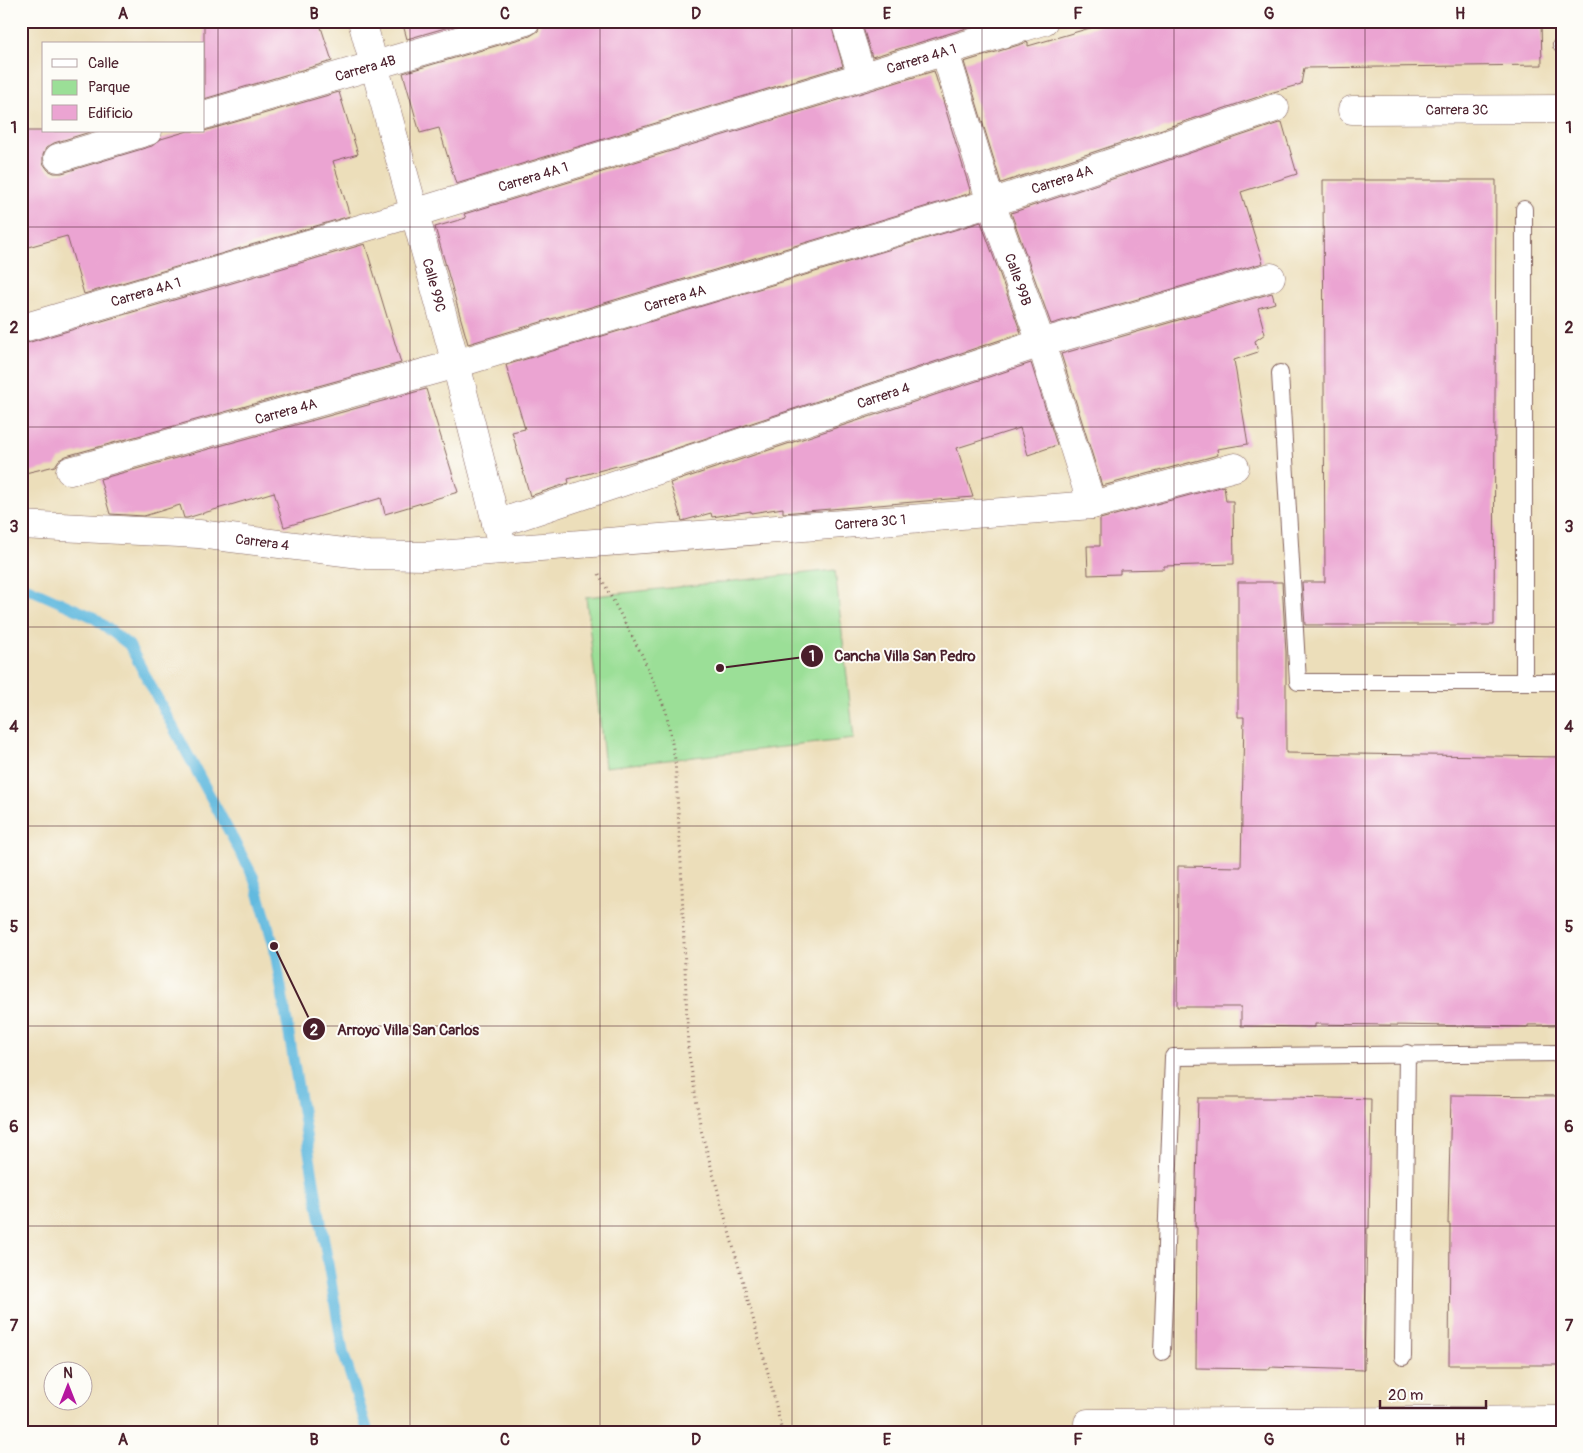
<svg xmlns="http://www.w3.org/2000/svg" width="1583" height="1453" viewBox="0 0 1583 1453" font-family="Pangolin,sans-serif">
<style>
.green{fill:#9bdf97;stroke:#727f61}
.lines{fill:none;stroke-linecap:round;stroke-linejoin:round}
.stream{stroke:#62badf;stroke-width:11}
.building{fill:#eba4d2}
.service-casing{stroke:#83625d;stroke-width:18}
.minor-casing{stroke:#83625d;stroke-width:29}
.path{stroke:#83625d;stroke-width:3;stroke-dasharray:1 4;stroke-linecap:butt}
.service{stroke:#fff;stroke-width:16}
.minor{stroke:#fff;stroke-width:28}
.grid{fill:none;stroke:#4a1f2b;stroke-width:1;stroke-opacity:0.55}
.labels{text-anchor:middle;dominant-baseline:central;stroke-width:4;stroke-linejoin:round;paint-order:stroke}
.street-label{font-size:14px;fill:#4a1f2b;stroke:#fdfcf7}
.leader{fill:none;stroke:#4a1f2b;stroke-width:2}
.callout-dot{fill:#4a1f2b;stroke:#fdfcf7;stroke-width:2}
.mark-label{font-size:15px;text-anchor:middle;font-weight:bold;fill:#fff}
.callout-label{font-size:15px;text-anchor:middle;font-weight:bold;fill:#4a1f2b;stroke:#fdfcf7;stroke-width:4;stroke-linejoin:round;paint-order:stroke}
.neatline{fill:none;stroke:#4a1f2b;stroke-width:2}
.grid-label{font-size:16px;text-anchor:middle;font-weight:bold;fill:#4a1f2b}
</style>
<rect width="100%" height="100%" fill="#fdfcf7"/>
<filter id="ink" filterUnits="userSpaceOnUse"><feTurbulence type="fractalNoise" baseFrequency=".02" numOctaves="2"/><feDisplacementMap in="SourceGraphic" scale="10" xChannelSelector="R" yChannelSelector="G"/><feConvolveMatrix kernelMatrix="1 2 1 2 8 2 1 2 1" color-interpolation-filters="sRGB"/></filter>
<filter id="wash" filterUnits="userSpaceOnUse"><feTurbulence type="fractalNoise" baseFrequency=".0096" numOctaves="4" result="noise"/><feDisplacementMap in="SourceGraphic" scale="20" xChannelSelector="R" yChannelSelector="G"/><feGaussianBlur stdDeviation="1.12" result="paint"/><feColorMatrix in="noise" values="0 0 0 0 0 0 0 0 0 0 0 0 0 0 0 0 0 1.4 0 .05"/><feComposite in="paint" operator="in"/></filter>
<g filter="url(#wash)">
<rect width="100%" height="100%" fill="#ecdeba"/>
<!-- green -->
<path class="green" d="M835,570L854,739L605,767L586,597Z"/>
<g class="lines">
<!-- stream -->
<path class="stream" d="M21,585L93,617L129,645L254,878L274,946L343,1352L368,1432"/>
</g>
<g id="blocks">
<!-- building -->
<path class="building" d="M204,21H319L332,61L204,99Z
M402,21H469L407,39Z
M541,21H830L843,66L456,184L439,128L420,133L403,73L530,36L538,31Z
M861,21H990L872,57Z
M1114,21H1541L1542,65L1304,68L1301,84L1270,93L1001,183L964,62L1028,42V46Z
M934,71L971,193L468,344L435,227L466,218L464,214Z
M339,92L358,154L333,161L350,216L84,294L67,236L21,249V131H93L54,143L46,148L43,155V163L48,170L54,173H62L152,146L161,139L188,131H204Z
M1282,122L1297,174L1241,192L1263,263L1051,324L1011,213Z
M1323,180H1496L1494,625H1305L1302,582H1325Z
M981,222L1021,333L647,458L568,479L569,483L530,496L512,432L525,429L506,365Z
M365,244L401,363L66,456L59,460L55,466L21,474V343H27Z
M1272,293L1275,303L1258,308L1265,334L1255,341L1258,352L1234,360L1248,444L1217,449L1218,455L1102,486L1061,354Z
M1031,363L1057,445L1028,455L1020,428L957,448L973,497L783,513V508L751,513V511L712,517L711,513L682,521L670,483Z
M426,389L458,492L385,514L381,498L284,527L274,492L187,518H184L180,505L144,516L110,514L100,479Z
M1224,486L1226,501H1233L1234,564L1164,566V569L1120,570V574L1088,575L1087,546H1100V519Z
M1238,582H1282L1286,653V753L1562,757V1025H1528V1027L1315,1024V1027L1241,1026V1007H1177L1178,866L1241,867L1244,717H1238Z
M1451,1095L1562,1096V1365H1449L1450,1224H1448Z
M1293,1097L1371,1099L1369,1228H1367L1364,1370L1270,1367V1369L1196,1368L1197,1227H1195L1198,1098H1293Z"/>
</g>
</g>
<g filter="url(#ink)">
<use href="#blocks" fill-opacity="0" stroke="#83625d" stroke-width="1"/>
<g class="lines">
<!-- service casing -->
<g class="service-casing">
<path id="service" d="M1561,45H1562
M1524,209V681
M1280,373L1298,682H1562
M1162,1352L1173,1057L1562,1053
M1403,1357L1407,1053"/>
</g>
<!-- minor casing -->
<g class="minor-casing">
<g id="minor">
<path id="s1" d="M362,21L456,364L501,542"/>
<path d="M845,21L862,76"/>
<path id="s2" d="M945,52L991,203L1041,343L1092,505"/>
<path id="s3" d="M1352,110L1562,109"/>
<path id="s4" d="M204,115L526,21"/>
<path d="M58,158L148,131"/>
<path id="s5" d="M23,328L414,213L1044,21"/>
<path id="s6" d="M70,471L456,364L991,203L1275,108"/>
<path id="s7" d="M496,524L1041,343L1271,277"/>
<path id="s8" d="M21,525L199,534L368,555L424,556L1092,505L1235,467"/>
<path d="M1088,1423L1562,1420"/>
</g>
</g>
<!-- path -->
<path class="path" d="M599,574L642,655L666,711L675,759L681,862L688,1048L701,1130L770,1380L782,1432"/>
<!-- service -->
<use href="#service" class="service"/>
<!-- minor -->
<use href="#minor" class="minor"/>
</g>
</g>
<!-- grid -->
<path class="grid" d="M218,21V1432M410,21V1432M600,21V1432M792,21V1432M982,21V1432M1174,21V1432M1365,21V1432M21,227H1562M21,427H1562M21,627H1562M21,826H1562M21,1026H1562M21,1226H1562"/>
<g class="labels">
<!-- street labels -->
<g class="street-label">
<text stroke="none"><textPath href="#s5" startOffset="938">Carrera 4A 1</textPath></text>
<text stroke="none"><textPath href="#s4" startOffset="168">Carrera 4B</textPath></text>
<text stroke="none"><textPath href="#s3" startOffset="105">Carrera 3C</textPath></text>
<text stroke="none"><textPath href="#s5" startOffset="532">Carrera 4A 1</textPath></text>
<text stroke="none"><textPath href="#s6" startOffset="1034">Carrera 4A</textPath></text>
<text stroke="none"><textPath href="#s2" startOffset="239">Calle 99B</textPath></text>
<text stroke="none"><textPath href="#s1" startOffset="274">Calle 99C</textPath></text>
<text stroke="none"><textPath href="#s5" startOffset="128">Carrera 4A 1</textPath></text>
<text stroke="none"><textPath href="#s6" startOffset="629">Carrera 4A</textPath></text>
<text stroke="none"><textPath href="#s7" startOffset="408">Carrera 4</textPath></text>
<text stroke="none"><textPath href="#s6" startOffset="224">Carrera 4A</textPath></text>
<text stroke="none"><textPath href="#s8" startOffset="852">Carrera 3C 1</textPath></text>
<text stroke="none"><textPath href="#s8" startOffset="242">Carrera 4</textPath></text>
</g>
</g>
<!-- callouts -->
<path class="leader" d="M720 668L812 656M274 946L314 1029"/>
<g class="callout-dot">
<circle cx="720" cy="668" r="5"/>
<circle cx="274" cy="946" r="5"/>
<circle cx="812" cy="656" r="12"/>
<circle cx="314" cy="1029" r="12"/>
</g>
<g class="mark-label">
<text x="812" y="661">1</text>
<text x="314" y="1035">2</text>
</g>
<g class="callout-label">
<text x="905" y="661">Cancha Villa San Pedro</text>
<text x="408" y="1035">Arroyo Villa San Carlos</text>
</g>
<!-- margin -->
<rect width="1583" height="1453" fill="none" stroke="#fdfcf7" stroke-width="55"/>
<!-- legend -->
<rect x="42" y="42" width="162" height="90" fill="#fdfcf7" stroke="#b5a4a5"/>
<rect x="52" y="59" width="25" height="8" fill="#ffffff" stroke="#b5a4a5"/>
<text x="88" y="68" font-size="15" fill="#4a1f2b">Calle</text>
<rect x="52" y="80" width="25" height="15" fill="#9bdf97" stroke="#b5a4a5"/>
<text x="88" y="92" font-size="15" fill="#4a1f2b">Parque</text>
<rect x="52" y="105" width="25" height="15" fill="#eba4d2" stroke="#b5a4a5"/>
<text x="88" y="118" font-size="15" fill="#4a1f2b">Edificio</text>
<!-- north arrow -->
<g transform="translate(68 1386)"><circle r="24" fill="#fdfcf7" stroke="#b5a4a5"/>
<path d="M0-4L9 19L0 12L-9 19Z" fill="#b5179e"/>
<text y="-8" font-size="14" font-weight="bold" text-anchor="middle" fill="#4a1f2b">N</text>
</g>
<!-- scale -->
<path d="M1380 1400v8h106v-8" fill="none" stroke="#4a1f2b" stroke-width="2.5"/>
<text x="1388" y="1400" font-size="15" fill="#4a1f2b" stroke="#fdfcf7" stroke-width="4" paint-order="stroke">20 m</text>
<rect x="28" y="28" width="1528" height="1398" class="neatline"/>
<g class="grid-label">
<text x="123" y="19">A</text>
<text x="314" y="19">B</text>
<text x="505" y="19">C</text>
<text x="696" y="19">D</text>
<text x="887" y="19">E</text>
<text x="1078" y="19">F</text>
<text x="1269" y="19">G</text>
<text x="1460" y="19">H</text>
<text x="14" y="133">1</text>
<text x="1569" y="133">1</text>
<text x="14" y="333">2</text>
<text x="1569" y="333">2</text>
<text x="14" y="532">3</text>
<text x="1569" y="532">3</text>
<text x="14" y="732">4</text>
<text x="1569" y="732">4</text>
<text x="14" y="932">5</text>
<text x="1569" y="932">5</text>
<text x="14" y="1132">6</text>
<text x="1569" y="1132">6</text>
<text x="14" y="1331">7</text>
<text x="1569" y="1331">7</text>
<text x="123" y="1445">A</text>
<text x="314" y="1445">B</text>
<text x="505" y="1445">C</text>
<text x="696" y="1445">D</text>
<text x="887" y="1445">E</text>
<text x="1078" y="1445">F</text>
<text x="1269" y="1445">G</text>
<text x="1460" y="1445">H</text>
</g>
</svg>
